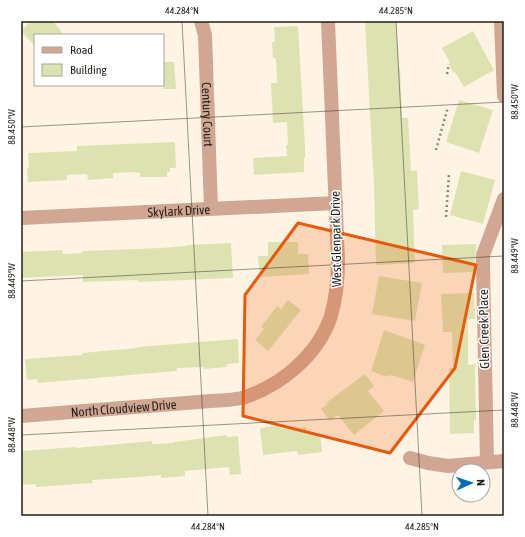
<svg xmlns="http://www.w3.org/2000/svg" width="525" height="537" viewBox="0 0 525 537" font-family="'Asap Condensed',sans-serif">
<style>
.building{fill:#dde3b0}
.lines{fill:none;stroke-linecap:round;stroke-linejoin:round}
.path{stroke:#8c857a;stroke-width:2.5;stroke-dasharray:2 3;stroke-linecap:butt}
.minor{stroke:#d1a793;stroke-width:14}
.marked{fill:#e8590c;fill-opacity:0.2;stroke:#e8590c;stroke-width:3;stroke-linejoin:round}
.ticks{fill:none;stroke:#231f19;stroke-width:1;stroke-opacity:0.45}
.labels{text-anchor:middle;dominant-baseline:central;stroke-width:3;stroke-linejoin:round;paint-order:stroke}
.street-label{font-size:13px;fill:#231f19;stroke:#fff}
.neatline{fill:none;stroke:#231f19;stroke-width:1.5}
.ticks-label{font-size:10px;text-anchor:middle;fill:#231f19}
</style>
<rect width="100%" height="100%" fill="#fff4e3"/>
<!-- building -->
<path class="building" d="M31,21H53L64,35H35V46L21,31Z
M365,21H396L399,68H400L402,118H408L411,171L417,170L419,209L413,210L415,263L376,265L374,187Z
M298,26L305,146V158H304V172L254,175L253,158L287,156L286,145H288L287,122L273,123L271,83H277L276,58H273L272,42H275L274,27Z
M473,31L494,70L464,87L455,72L453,73L449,64L450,63L442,48Z
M163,62H174L176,89H163Z
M459,100L493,110L479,153L446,142Z
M175,142L176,168H170V172H167V177H140V173H137V172L113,173V178L88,180L87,174L67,175V180L28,182L27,169L29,168L28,153L77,151V146Z
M461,171L495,180L483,224L450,215Z
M268,242H298V254H308L309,274L260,277L258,256H268Z
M231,243L233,278L138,282V280L83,282V275L21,278V252L62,250L63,254L82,253V251L161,248L186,246V245Z
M476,244L475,272L443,273L442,245Z
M379,276L422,283L415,321L372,314Z
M474,293L475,319H468V365L475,364L476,420H474V433L450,434L449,368H453L452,332H443L441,294Z
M288,300L301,310L268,351L255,340L264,329L261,327L277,306L281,309Z
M384,330L425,345L413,382L391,375L390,376L387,375V377L371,371Z
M238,339L239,363L227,364V367L204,369V367L177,368V371L38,383L37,379L27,380L25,359L82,355V353L137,348V347Z
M365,374L374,386L368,391L384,411L354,435L338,415L330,421L321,409L327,404L326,403Z
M280,425L281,429L306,427V433L310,432V434L320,433L322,452L298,455L297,451L263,455L260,428Z
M227,435V437L238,436L241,474L230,475L229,467L185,471V476L161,478V475L139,477L92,480L93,483L36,487V484L21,485V451L76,447V448L152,441V444L174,443V442Z"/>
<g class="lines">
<!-- path -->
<path class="path" d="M447,74L449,64
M436,150L448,107
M446,217L449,174"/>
<!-- minor -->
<g class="minor">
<path id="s1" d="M201,21L205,35L211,209"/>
<path d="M501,21L504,96"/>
<path id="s2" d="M21,218L336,203"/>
<path id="s3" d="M21,416L211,401C221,401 232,400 242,398C281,386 318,355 331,316C336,298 338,280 338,261L328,21"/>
<path d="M410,458L428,463L448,466L504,461"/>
<path d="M487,462L483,265V255L504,199"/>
</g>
</g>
<!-- marked area -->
<path class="marked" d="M298,223L476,265L455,368L390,453L243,416L245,295Z"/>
<!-- ticks -->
<path class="ticks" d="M182,21L208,516M396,21L422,516M21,127L504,102M21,281L504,256M21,435L504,410"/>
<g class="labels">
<!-- street labels -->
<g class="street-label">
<text stroke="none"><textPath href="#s1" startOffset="94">Century Court</textPath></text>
<text stroke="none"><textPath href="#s2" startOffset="158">Skylark Drive</textPath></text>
<text transform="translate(336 239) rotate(-91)">West Glenpark Drive</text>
<text transform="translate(484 329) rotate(-91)">Glen Creek Place</text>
<text stroke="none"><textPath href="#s3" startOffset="103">North Cloudview Drive</textPath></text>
</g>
</g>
<!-- border -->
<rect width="525" height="537" fill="none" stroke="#ffffff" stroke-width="44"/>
<!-- legend -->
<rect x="34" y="34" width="130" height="52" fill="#ffffff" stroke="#a7a5a3"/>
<rect x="42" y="47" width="20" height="6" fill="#d1a793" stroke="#a7a5a3"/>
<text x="70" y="54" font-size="12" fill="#231f19">Road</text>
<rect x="42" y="64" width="20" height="12" fill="#dde3b0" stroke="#a7a5a3"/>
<text x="70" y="74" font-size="12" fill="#231f19">Building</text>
<!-- north arrow -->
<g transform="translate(471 483) rotate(87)"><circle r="19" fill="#ffffff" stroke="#a7a5a3"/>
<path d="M0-3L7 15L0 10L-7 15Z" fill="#026cb8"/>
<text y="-6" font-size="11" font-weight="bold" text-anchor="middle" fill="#231f19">N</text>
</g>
<rect x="22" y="22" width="481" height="493" class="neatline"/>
<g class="ticks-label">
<text x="182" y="14">44.284°N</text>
<text x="396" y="14">44.285°N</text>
<text transform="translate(514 102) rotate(-90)" y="4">88.450°W</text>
<text transform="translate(11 127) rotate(-90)" y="4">88.450°W</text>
<text transform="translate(514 256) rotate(-90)" y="4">88.449°W</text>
<text transform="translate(11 281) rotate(-90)" y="4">88.449°W</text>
<text transform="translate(514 410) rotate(-90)" y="4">88.448°W</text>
<text transform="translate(11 435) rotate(-90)" y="4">88.448°W</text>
<text x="208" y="530">44.284°N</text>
<text x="422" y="530">44.285°N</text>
</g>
</svg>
